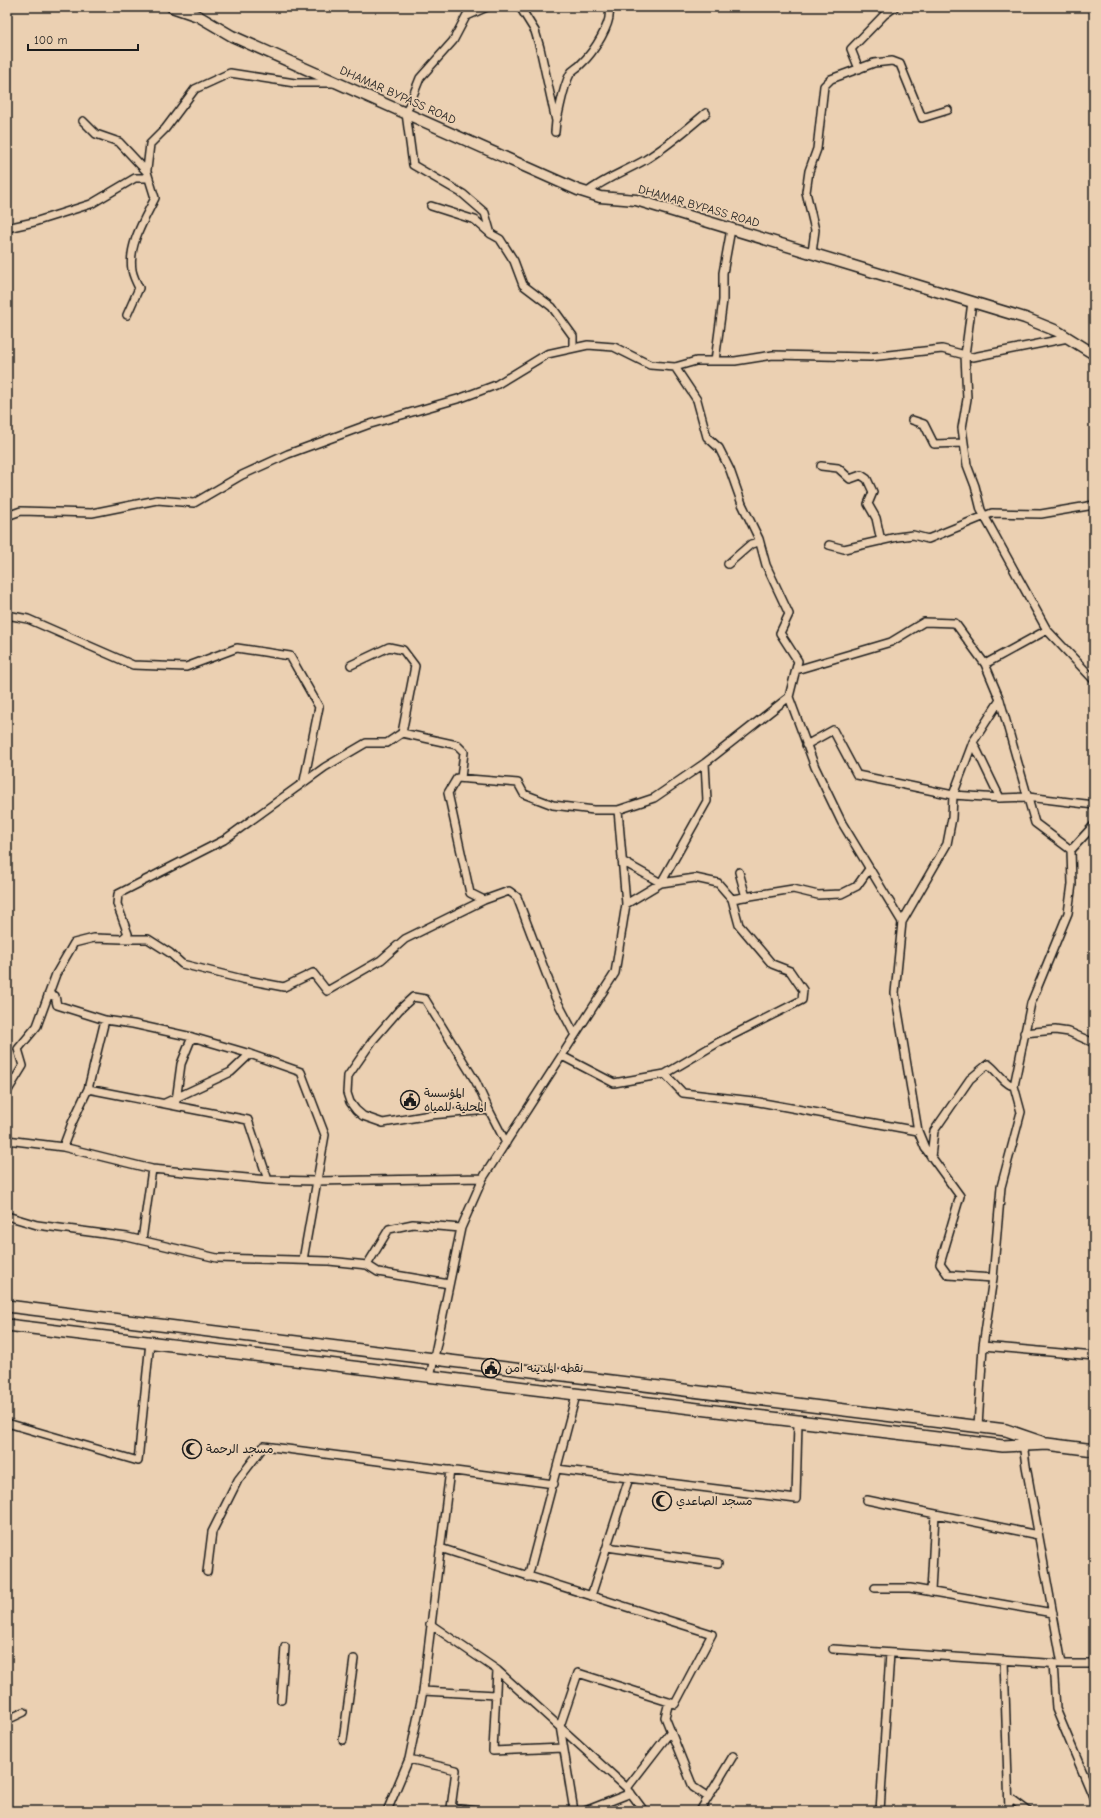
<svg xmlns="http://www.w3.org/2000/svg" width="1101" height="1818" viewBox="0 0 1101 1818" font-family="'Comic Neue','Playpen Sans Arabic',sans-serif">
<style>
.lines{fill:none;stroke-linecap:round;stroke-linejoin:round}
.minor-casing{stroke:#1c1c1c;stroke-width:10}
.secondary-casing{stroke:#1c1c1c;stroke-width:13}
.primary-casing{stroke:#1c1c1c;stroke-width:14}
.minor{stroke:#ebd0b2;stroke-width:7}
.secondary{stroke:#ebd0b2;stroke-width:10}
.primary{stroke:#ebd0b2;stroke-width:11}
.labels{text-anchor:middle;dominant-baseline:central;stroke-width:3.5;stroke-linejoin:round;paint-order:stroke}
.street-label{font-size:12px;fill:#1c1c1c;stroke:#ebd0b2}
.poi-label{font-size:12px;fill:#1c1c1c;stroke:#ebd0b2;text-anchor:start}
</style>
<rect width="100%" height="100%" fill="#ebd0b2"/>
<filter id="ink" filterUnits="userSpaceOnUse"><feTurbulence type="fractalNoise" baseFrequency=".025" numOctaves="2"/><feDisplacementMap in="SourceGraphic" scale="8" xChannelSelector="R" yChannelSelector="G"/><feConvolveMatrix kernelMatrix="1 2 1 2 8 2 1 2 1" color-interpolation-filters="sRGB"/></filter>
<g filter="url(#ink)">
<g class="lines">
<!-- minor casing -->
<g class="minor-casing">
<path id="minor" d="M471,7L453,41L420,78L406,113L413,165L463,194L485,213L491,234L500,239L514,261L523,285L552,307L573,336V348
M520,7L535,31L540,48L556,121L555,132
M467,16L487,7
M859,69L851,49L884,15L895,7
M557,119C561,104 563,87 570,74C573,69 578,68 581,64C592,54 615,21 608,7
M83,121L96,134L119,142L147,172L155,198C144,220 128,245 132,270C133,276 136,282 139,288L127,315
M586,193C607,177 624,172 645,160C668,146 686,130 706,113
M431,206L475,220L491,234
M7,228L34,222L91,204L135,178H146L150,144L165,129L195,89L230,73L295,83H334
M812,253L815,230L806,192L809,171L817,149L824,86L831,79L874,63L892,61L900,64L922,118L948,110
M972,302L965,355L967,399L962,428L967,465L975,486L981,510L1047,630L1094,680
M715,361L723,300V273L731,229
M912,420L924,424L934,444L964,443
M821,466L838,468L850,479L861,475L867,479L873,492L868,504L876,518L881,541
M7,516L21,511L92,513L157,500L194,503L242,475L288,454L367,425L461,398L496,385L547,354L588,345L614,347L650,365L675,367L696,361H735L773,355L870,357L942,349L973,357L1068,338
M829,545L844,549L897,537L913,535L928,539L992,513L1041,514L1094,505
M728,564L751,544L759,542
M7,615L28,619L133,665L186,667L237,648L290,656L319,707L304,781
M985,664L1000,700L1035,823L1071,850
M351,665L389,647L403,650L415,666L402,733L457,745L464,752L461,778
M796,670L891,642L924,622L955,623L985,664L1047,630
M789,697L815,767L842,823L902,922L895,993L918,1131L925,1148L960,1196L940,1264L948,1275L993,1278
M973,742L1000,798
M806,745L833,730L857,775L953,795L1000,798L1028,797L1094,805
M622,861L661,883L707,801L705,763
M739,872L746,897
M732,899L793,889L818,895L841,894L857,886L869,869
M902,922L947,844L952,818L953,795L973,742L1000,700
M122,939H148L170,953L182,964L242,979L284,987L313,973L327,991L381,960L405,939L484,900
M48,995L55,996L57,1005L105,1020L133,1024L192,1037L247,1053L301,1072L325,1135L303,1260
M1024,1033L1055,1030L1069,1032L1094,1043
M575,1035L555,997L517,897L509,891L484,900L470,893L448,793L457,778L518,783L524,794L553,805L594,810H618L654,798L705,763L789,697L798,661L780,633L789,614L766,565L759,539L742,504L730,470L719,448L707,437L697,400L675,367
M562,1056L614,1083L665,1074L719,1042L802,1000L803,990L790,971L772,964L739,925L732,899L718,883L695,878L661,883L626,904
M665,1074L683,1093L753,1101L918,1131
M88,1089L248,1120L268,1180
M7,1092L23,1066L18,1049L37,1026L56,974L74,943L94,938L122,939L128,934L117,904L118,894L224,840L325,767L366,743H387L402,733
M176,1101L181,1064L192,1037
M165,1103L231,1072L250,1054
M489,1110L476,1082L425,999L413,997L399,1010L373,1040L348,1076L347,1093L350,1102L356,1110L363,1116L383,1123L430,1115L489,1110L506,1143
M7,1140L63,1147L152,1169L268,1180L316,1181L483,1178
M63,1147L72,1123L88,1089L105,1020
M931,1157L934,1131L970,1079L988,1064C997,1070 1005,1085 1014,1086
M7,1216L37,1225L127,1237L217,1258L329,1261L367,1265L389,1229L413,1224L461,1228
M142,1240L152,1169
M367,1265L378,1272L449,1284
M983,1346L1094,1356
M430,1377L461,1228L483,1178L615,973L626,904L618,810
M7,1423L138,1461L150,1342
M978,1426L983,1346L993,1278L1001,1187L1021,1112L1014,1086L1031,1003L1068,913L1072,884L1071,850L1094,825
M557,1469L796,1499L798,1422
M867,1500L1038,1535
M607,1547L718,1563
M440,1548L712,1634L675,1704L578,1673L560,1726L574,1811
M207,1572L212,1532L238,1480L264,1446L554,1484
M528,1577L576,1395
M875,1588H910L1053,1613
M931,1592L935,1514
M591,1596L629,1478
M430,1624L497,1670L627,1788L644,1811
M833,1649L1062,1664L1026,1466L1023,1443
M1004,1660L1009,1811
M1053,1663L1056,1709L1094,1799
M1062,1664H1094
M497,1670L493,1751L563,1748
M423,1691L496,1695
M281,1700L285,1647
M669,1702L665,1717L693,1787L708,1797
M7,1720L24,1712
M343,1740L354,1659
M409,1759L456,1770L451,1808L478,1811
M627,1788L671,1731
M1009,1797L1028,1811
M387,1811L409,1759L423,1691L450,1470
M585,1811L631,1793
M700,1811L733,1756
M880,1811L890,1653"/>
</g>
<!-- secondary casing -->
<g class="secondary-casing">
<path id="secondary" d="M172,7L198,16L232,36L578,190L600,197L636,200L1025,318L1057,331L1094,354"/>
</g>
<!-- primary casing -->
<g class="primary-casing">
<path id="primary" d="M7,1306L1006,1430L1041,1442
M7,1325L1003,1446L1047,1444L1094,1450"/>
</g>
<!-- minor -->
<use href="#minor" class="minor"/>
<!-- secondary -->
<use href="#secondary" class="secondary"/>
<!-- primary -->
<use href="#primary" class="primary"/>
</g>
</g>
<!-- icons -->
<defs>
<g id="civic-ring" transform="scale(1)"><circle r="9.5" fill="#ebd0b2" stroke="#1c1c1c" stroke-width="1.5"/><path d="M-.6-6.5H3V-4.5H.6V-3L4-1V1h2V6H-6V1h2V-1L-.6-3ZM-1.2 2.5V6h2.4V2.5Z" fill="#1c1c1c"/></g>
<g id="mosque-ring" transform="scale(1)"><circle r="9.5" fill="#ebd0b2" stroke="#1c1c1c" stroke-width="1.5"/><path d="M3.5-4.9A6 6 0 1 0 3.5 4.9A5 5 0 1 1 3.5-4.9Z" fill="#1c1c1c"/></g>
</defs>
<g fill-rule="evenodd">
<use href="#civic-ring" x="410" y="1100"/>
<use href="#civic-ring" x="491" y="1368"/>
<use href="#mosque-ring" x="192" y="1449"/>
<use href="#mosque-ring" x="662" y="1501"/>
</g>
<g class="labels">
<!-- street labels -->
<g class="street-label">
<text transform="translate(398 95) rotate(24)">DHAMAR BYPASS ROAD</text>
<text transform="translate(699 206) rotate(16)">DHAMAR BYPASS ROAD</text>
</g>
<!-- poi labels -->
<g class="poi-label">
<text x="424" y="1093">المؤسسة<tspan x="424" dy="14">المحلية للمياه</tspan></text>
<text x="505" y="1368">نقطه المدينه امن</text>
<text x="206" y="1449">مسجد الرحمة</text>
<text x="676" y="1501">مسجد الصاعدي</text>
</g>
</g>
<!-- margin -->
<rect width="1101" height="1818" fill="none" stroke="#ebd0b2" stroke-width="24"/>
<rect x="12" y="12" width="1077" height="1794" fill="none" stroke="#1c1c1c" stroke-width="1.5" filter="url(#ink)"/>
<!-- scale -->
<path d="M28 44v6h110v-6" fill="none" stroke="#1c1c1c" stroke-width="2"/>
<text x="34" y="44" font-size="12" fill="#1c1c1c" stroke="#ebd0b2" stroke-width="3" paint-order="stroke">100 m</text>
</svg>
